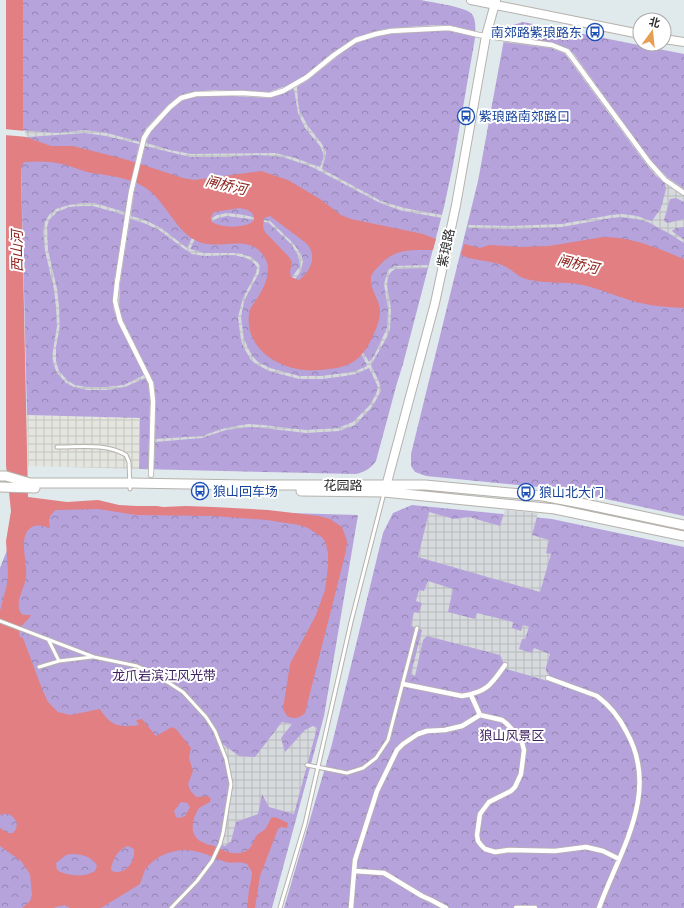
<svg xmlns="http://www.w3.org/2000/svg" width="684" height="908" viewBox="0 0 684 908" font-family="'DM Sans','Noto Sans SC',sans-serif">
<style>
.industrial{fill:url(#industrial-grid)}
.park{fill:url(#park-crowns)}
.plaza{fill:url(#plaza-grid);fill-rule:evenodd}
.water{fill:#e17f83;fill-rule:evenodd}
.pier{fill:#e0e9ec}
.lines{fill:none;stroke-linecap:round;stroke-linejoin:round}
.service-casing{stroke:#b6b2ac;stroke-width:5}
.pedestrian-casing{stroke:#b6b2ac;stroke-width:6}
.tertiary-casing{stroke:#b6b2ac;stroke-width:10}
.secondary-casing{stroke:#b6b2ac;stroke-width:11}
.service{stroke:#fff;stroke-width:3}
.pedestrian{stroke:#fff;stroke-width:4.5}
.tertiary{stroke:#fff;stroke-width:8}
.secondary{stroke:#fff;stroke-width:9}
.labels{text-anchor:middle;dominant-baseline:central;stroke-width:4;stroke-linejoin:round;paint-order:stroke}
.transit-label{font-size:13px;fill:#164399;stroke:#fff;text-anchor:start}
.street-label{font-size:13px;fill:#2c2c2c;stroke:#fff}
.park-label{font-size:13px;fill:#422362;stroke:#fff}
.water-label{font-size:14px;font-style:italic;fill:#8f221d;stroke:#fff}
</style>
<defs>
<pattern id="industrial-grid" width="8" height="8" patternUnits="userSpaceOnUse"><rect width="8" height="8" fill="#e5e5df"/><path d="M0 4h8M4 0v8" fill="none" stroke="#c5c5c0"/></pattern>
<pattern id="park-crowns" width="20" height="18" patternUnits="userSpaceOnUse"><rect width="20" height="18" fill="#b7a3dc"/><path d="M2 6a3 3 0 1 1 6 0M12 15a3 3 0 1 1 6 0" fill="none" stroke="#9585b3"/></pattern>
<pattern id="plaza-grid" width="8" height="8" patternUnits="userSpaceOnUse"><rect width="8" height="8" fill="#d6dadd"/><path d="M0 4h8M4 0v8" fill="none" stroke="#b8bbbe"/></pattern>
</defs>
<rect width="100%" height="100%" fill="#e0e9ec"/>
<!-- industrial -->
<path class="industrial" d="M27,415L141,418L139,469L28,466Z"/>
<!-- park -->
<path class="park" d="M23,0H421C431,2 464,7 471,13C477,20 475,30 475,38L453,165L444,207L403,364L397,383L376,461C371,468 365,472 356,474L139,469L140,418L27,415L21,168L23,135Z
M523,22L684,54V516L560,489L426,476L415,472L411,466V454L478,181L505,34L510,26Z
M412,505L552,519L684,547V908H284L332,744L383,533L393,513Z
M21,508L188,510L358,515L324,716L272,908H0V568L17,525Z"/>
<!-- plaza -->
<path class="plaza" d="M435,25H449L475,31V37L449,31H435L391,34L376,36L357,43L348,48L308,80L297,87L298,102L300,112L308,126L322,144L326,152L325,159L322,169L381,201L404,208L442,215V218L403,211L380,203L312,167L283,157L256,155L226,157H190L145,146L134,193L131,216L145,220L161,228L187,248L192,238L207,221L217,215L227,213L244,215L270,221L293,243L301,254L303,261L301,271L286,292L363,352L369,362L375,354L387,328L388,309L384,284L388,270L395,266L429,265L428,268L395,269L391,272L389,275L387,284L391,309L390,329L387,337L371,365L380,384L381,391L372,407L355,425L339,431L306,433L263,428L249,427L226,430L202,438L155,442L154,469H148L150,401L148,384L145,378L125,387L107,390H87L74,387L66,383L57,373L55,368L52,357L57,326L56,307L54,289L45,251L43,232L45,222L49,215L56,209L69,205L81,203H94L125,212L139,144L106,136L85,133L28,137L4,135V129L57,133L85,130L107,133L140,142L146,128L168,105L179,96L186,93L214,90L269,92L291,84L305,75L332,53L355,38L375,31L391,28ZM294,89L298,113L305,128L320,146L323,153V159L320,167L292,157L275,153L191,154L170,150L146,143L151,131L172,109L182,101L188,98L214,95L270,98ZM81,206H93L125,215L114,282L113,308L118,322L144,375L124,385L106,387H87L75,385L68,381L59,371L56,361V347L60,326L59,306L57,289L48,250L47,227L49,220L57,212L69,207ZM227,216L250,219L269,223L291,244L298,255L300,266L283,290L361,354L367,365V366L356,371L345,373L321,376H299L270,368L258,362L254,358L250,352L244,339L241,317L245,299L259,273L260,266L258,263L251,257L242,254L234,253H204L190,249L195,239L209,223L218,218ZM130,219L144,223L159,230L183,248L192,254L204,256L234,255L246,258L253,262L257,267L256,273L243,298L238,317L241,340L244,348L251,360L256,364L269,371L299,379H322L345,376L356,374L369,368L378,387L376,394L369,406L353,422L338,428L306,430L263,425L248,424L225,428L202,436L155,439L156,401L154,383L123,320L119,307L120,283Z
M504,36L552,43L569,49L574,54L651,161L667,177L684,189V202L676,198L670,199L664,220L665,222L668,223L684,219V227L676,228L672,231L684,240V243L670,234L648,222L636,219L622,217L611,218L562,227L511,229L468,228V225L511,226L562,224L611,215L622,214L637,216L652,221L661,208L666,189L665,183L655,175L646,164L565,54L551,48L503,42Z
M505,510L538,513L532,535L549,540L546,553L551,554L540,592L418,557L429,512L454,519L469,517L500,526Z
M428,581L453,589L448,612L475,619L477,613L513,622L512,628L521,631L523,625L529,627L525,639H522L519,649L532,653L534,648L550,654L546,667V671L549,674L548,681L506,669L500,655L427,636L423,640L415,676L411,674L422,630L411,626L414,612L419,613L422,603L416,601L419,590L424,591Z
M282,722L292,724L281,738L285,752L305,730L313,726L317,728L294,814L269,807L262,794L258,814L236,822L231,841L225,846L220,844L231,784L221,743L239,756L255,757Z"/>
<!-- water -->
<path class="water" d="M6,0H23V135L26,137L51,146H73L128,160L183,178L194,180L261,171L288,180L320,199L341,215L351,219L423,234L436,239L433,250C412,250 395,248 380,265C376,269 372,272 371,278C370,290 380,300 380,312C380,320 376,329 373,336C363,358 352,367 329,369C321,370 312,371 304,370C275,367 245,347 249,314C249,309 253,305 256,300C263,290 273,271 265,258C250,231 219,252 197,241C178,233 167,206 151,192C134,177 109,176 87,172C80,170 73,167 66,165C53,161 38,161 24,162L21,168L28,497L67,502L98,500L119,505L136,506H157L163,507L186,506L214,507L268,510L319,516L330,519L342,527L347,541L346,551L305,713C299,719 293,719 287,716L283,709L290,664L316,615L325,590L328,566V554L326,544L323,538L308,528L299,525L267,520L213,516L136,515L98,509L56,510C49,515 48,520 50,528C44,526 38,524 32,527C17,535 28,563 26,577C25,588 12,606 23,615H31C27,623 16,626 20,637L23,638L42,689L48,702L58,712L70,715L100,709C110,726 120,728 139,725L136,720L142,719L156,736L172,727L176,729L191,748L189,758L193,771L188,784L190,790L196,797L208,796L211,799L210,802L199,808C192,819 188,835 202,842C207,845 212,845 217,847C226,852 236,856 246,851C253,848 253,839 258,834C260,832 261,833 263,831C267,828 269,822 271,818L275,817L288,823L287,828L281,827L278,829L260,876L255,908H247L249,890L252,875V872L247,864C239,861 233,864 226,862C216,859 206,853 194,851C177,847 155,855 145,870C143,874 142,879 140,884L101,908H70L64,905L53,908H22L30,901L32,895L30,874L21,861L0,846V828L8,833H13L16,829L17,823C13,815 8,812 0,815V611L7,584L8,573L6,541L11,511L6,465ZM240,208L248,210L253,214L254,220C247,229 221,228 212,222L211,217L214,212ZM270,216L306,243C318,255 311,271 299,280L291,277L290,272L292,262L289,257L265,232L263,227L264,218ZM181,802L187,803L190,807L185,816L179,818L176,817L174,811ZM128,846L134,849C136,861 125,876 112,871L111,869C112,860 119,848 128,846ZM72,854C82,854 93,857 97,866L95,871C84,878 67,876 57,870L56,863L66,855Z
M603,237C634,237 656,248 684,259V308C668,307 651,306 636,302C618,297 601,289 583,285C565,281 543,284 526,279C516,276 512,269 502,265C489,260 474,261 461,255L464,244L480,248L489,245L520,247L549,246Z"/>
<!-- pier -->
<path class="pier" d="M4,129L25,131V134L28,137L4,135Z"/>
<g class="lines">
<!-- service casing -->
<g class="service-casing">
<path id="service" d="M57,447C79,447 107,443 126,455L129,462L130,489
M0,621L94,657L137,666L155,674L183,692L206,717L215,731L226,759L231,784L223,833L220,844L212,861L197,881L171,908
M48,639L59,661
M39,667L59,661L92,657
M307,765L347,773L363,768L376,758L388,740L417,628
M280,908L305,824L351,622L384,493"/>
</g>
<!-- pedestrian casing -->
<g class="pedestrian-casing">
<path id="pedestrian" d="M151,475L153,401L151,383L120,321L115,301L117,283L131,192L144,138L149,130L170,107L181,98L196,94L242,93L270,95L283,91L307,77L334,55L356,40L376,34L391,31L449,28L479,35L552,45L567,51L571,56L649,162L665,180L684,193
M548,678L597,696C609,705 619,717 626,731C661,792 620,850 599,908
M403,684L462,696C487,692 491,685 505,665
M471,695L480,715
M354,871L384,873L422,896L431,900L446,908
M351,908L355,860L377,791L397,750L403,744L418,734L427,731L445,730L462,726L480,715L502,720L506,723L521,739L524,750L521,774L515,787L511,791L489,802L480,814L477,835L478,841L481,845L485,849L495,852L509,850L555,851L586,847L603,851L619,859
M516,908H535"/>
</g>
<!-- tertiary casing -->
<g class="tertiary-casing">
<path id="tertiary" d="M471,0L640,34
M664,39L684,42
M385,490L435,303L456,205L486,36L496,0"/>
</g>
<!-- secondary casing -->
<g class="secondary-casing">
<path id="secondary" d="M0,476H6L30,483H130L246,485H425L543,496L585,504L684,525
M0,487L35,488
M301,491L384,492L555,509L684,536"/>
</g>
<!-- service -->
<use href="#service" class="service"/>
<!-- pedestrian -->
<use href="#pedestrian" class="pedestrian"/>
<!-- tertiary -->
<use href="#tertiary" class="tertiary"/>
<!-- secondary -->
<use href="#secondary" class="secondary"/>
</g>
<!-- icons -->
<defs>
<g id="bus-ring" transform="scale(0.9)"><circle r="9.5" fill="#fff" stroke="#1a4fb4" stroke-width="1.5"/><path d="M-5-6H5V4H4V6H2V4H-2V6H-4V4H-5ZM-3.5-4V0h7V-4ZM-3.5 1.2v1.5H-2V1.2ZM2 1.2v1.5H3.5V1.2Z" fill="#1a4fb4"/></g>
</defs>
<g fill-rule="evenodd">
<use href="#bus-ring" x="595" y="32"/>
<use href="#bus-ring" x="466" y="116"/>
<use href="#bus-ring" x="200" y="491"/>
<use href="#bus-ring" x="526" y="492"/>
</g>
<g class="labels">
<!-- transit labels -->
<g class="transit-label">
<text x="582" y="32" text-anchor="end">南郊路紫琅路东</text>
<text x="479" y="116">紫琅路南郊路口</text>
<text x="213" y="491">狼山回车场</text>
<text x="539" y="492">狼山北大门</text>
</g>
<!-- street labels -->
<g class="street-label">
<text transform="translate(446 248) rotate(-78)">紫琅路</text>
<text x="343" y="485">花园路</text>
</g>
<!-- park labels -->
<g class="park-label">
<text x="164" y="675">龙爪岩滨江风光带</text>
<text x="512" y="735">狼山风景区</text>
</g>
<!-- water labels -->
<g class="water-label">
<text transform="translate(226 185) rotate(13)">闸桥河</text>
<text transform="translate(17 251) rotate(-91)">西山河</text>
<text transform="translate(578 264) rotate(13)">闸桥河</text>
</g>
</g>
<!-- north arrow -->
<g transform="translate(652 32) rotate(15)"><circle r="19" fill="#ffffff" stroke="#ababab"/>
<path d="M0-3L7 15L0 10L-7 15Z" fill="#e69e53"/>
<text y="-6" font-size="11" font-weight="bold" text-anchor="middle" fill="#2c2c2c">北</text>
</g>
</svg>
